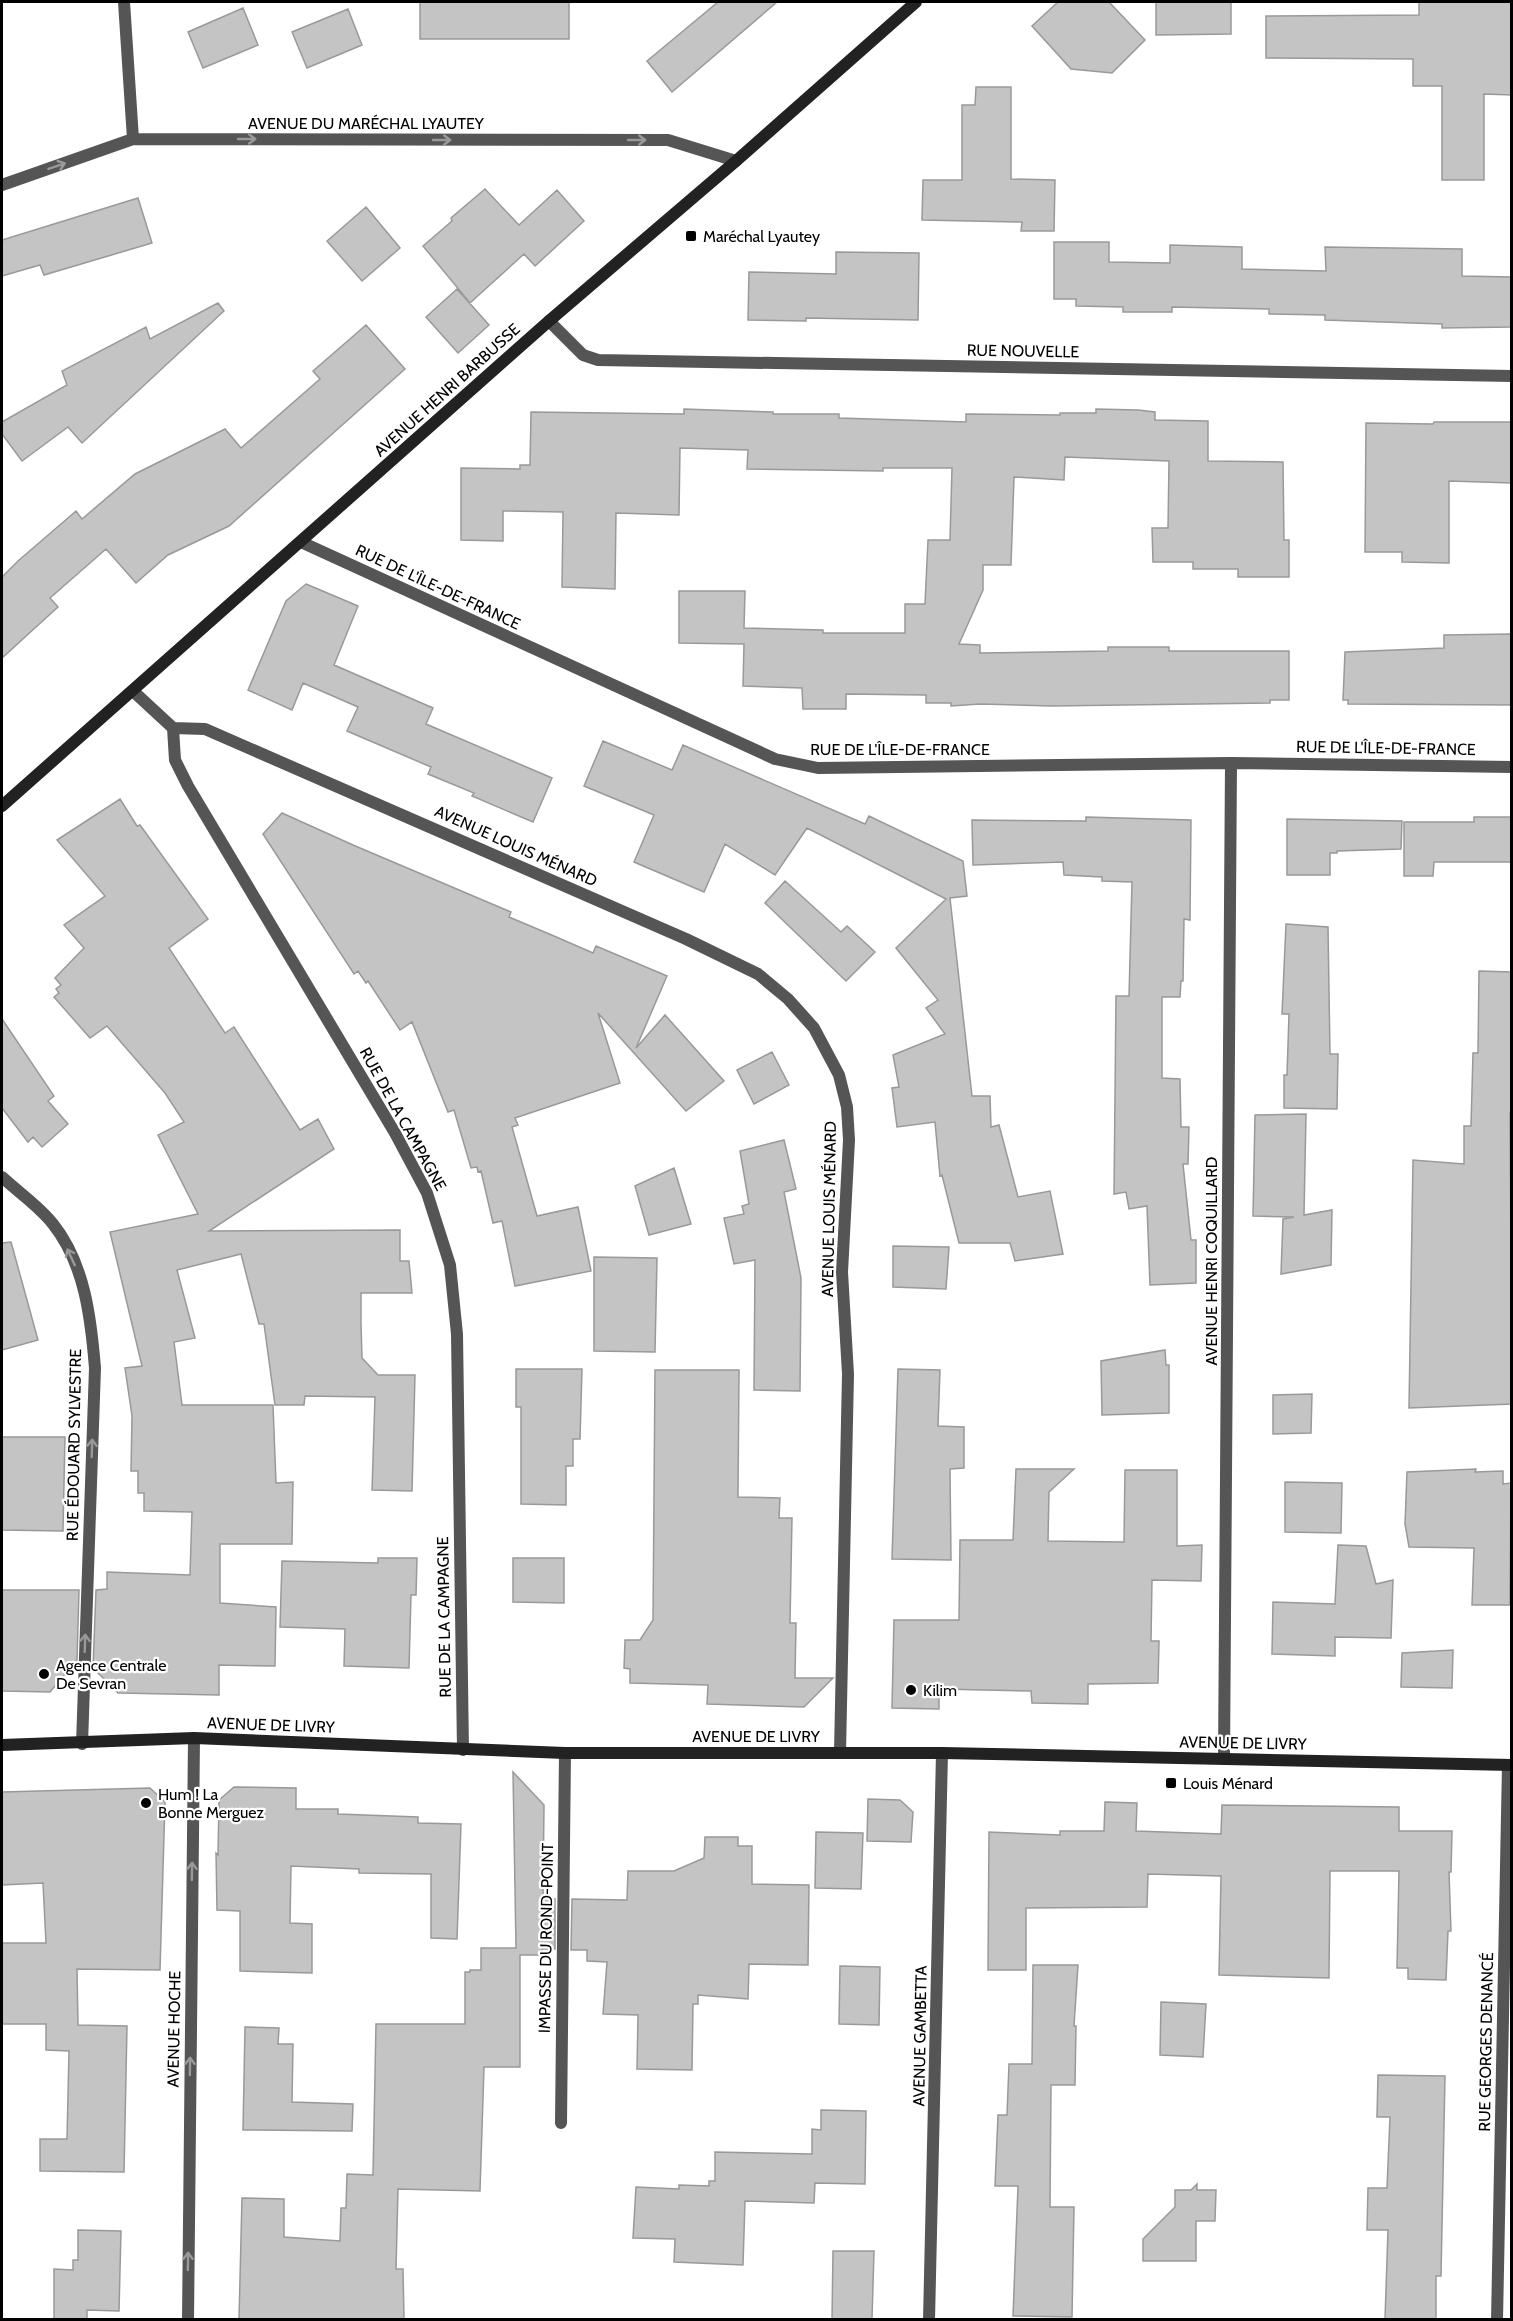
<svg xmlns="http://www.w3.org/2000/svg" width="1513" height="2321" viewBox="0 0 1513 2321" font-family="Cabin,sans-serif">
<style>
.building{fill:#c4c4c4;stroke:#999;stroke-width:1.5}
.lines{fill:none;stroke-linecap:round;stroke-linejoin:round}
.street{stroke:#555;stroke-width:12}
.secondary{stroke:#222;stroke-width:12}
.oneway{stroke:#999}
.poi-dot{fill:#000;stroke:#fff;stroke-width:2}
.labels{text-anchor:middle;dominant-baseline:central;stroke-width:4.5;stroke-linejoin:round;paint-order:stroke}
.street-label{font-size:16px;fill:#000;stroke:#fff}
.poi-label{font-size:16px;fill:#000;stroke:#fff;text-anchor:start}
</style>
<rect width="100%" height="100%" fill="#fff"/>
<!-- building -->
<path class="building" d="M420,2H569V39H420Z
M718,2H777L672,92L647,61Z
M1058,2H1109L1145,40L1112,73L1071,69L1032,26Z
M1156,2H1231V34L1156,35Z
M1419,2H1512V95L1484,94V180H1442V86H1413V59L1266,58V16L1419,15Z
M243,8L258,45L203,68L188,32Z
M348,9L362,45L307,68L292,32Z
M976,87H1011V179L1055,180L1054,231H1021L1022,222L922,220L923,180H962V105H975Z
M485,189L519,225L557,190L584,221L535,266L524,254L470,303L423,246L452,221L451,218Z
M138,198L152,243L44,275L40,265L2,276V240Z
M366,207L400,248L362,281L327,241Z
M1054,242H1109V262L1170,263V245L1242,247V269L1326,271L1325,247L1462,249V276L1512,277V327L1442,328V324L1325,320V315L1269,314V309L1172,307V312H1123V307L1076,306V299H1054Z
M836,252L919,253L918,320L806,318V321L748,320L749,272L836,274Z
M457,289L489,325L458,353L426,317Z
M218,303L224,311L82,443L68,427L22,461L2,434V422L67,385L62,371L146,327L150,339Z
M366,325L405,369L229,526L168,555L136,583L106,549L50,598L58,607L2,658V577L18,561L76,511L82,519L135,474L225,429L241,448L320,379L313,371Z
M684,409L773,412V414H839V418L966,422V414L1060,415V413H1096V409L1138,410L1155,412V420L1208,421V461L1283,462L1284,540H1289V577H1238V569H1193V562H1153L1152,528H1168L1169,461L1065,457L1064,480L1014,477L1011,565H983V590L959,644L980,645V653L1108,651V647H1169V651H1289V700H1270V703L1051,706L980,704L951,706V703H926V695L846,694V709H803L802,688L743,686L744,644L679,643V591H745L744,628L823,630V633H905V604H925L928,540H950L952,468H883V471L747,469L748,450L680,448L679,515L616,513L615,589L562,587L563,512L503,511V541L461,540V468L520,469V465H530L531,412L684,414Z
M1434,422H1512V483L1449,481V563L1402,562V552H1365L1366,423L1433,424Z
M306,584L358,606L334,665L433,708L426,724L552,778L533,822L472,796L474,793L428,774L431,767L347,731L358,707L303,683L292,710L248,690L286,601Z
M1512,634V705L1348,704V700H1343L1345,652L1444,648V635Z
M603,741L672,770L683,745L865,824L869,816L963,861L967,896L950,898L972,1096H990L991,1127L999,1125L1018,1197L1050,1191L1063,1254L1015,1261L1010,1243H959L942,1175L940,1176L935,1122L897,1127L892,1088L899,1087L893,1055L945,1034L926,1008L938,1000L896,948L946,899L807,828L775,875L725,844L704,892L634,862L654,815L584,786Z
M120,799L137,826L140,825L208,919L169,948L225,1033L234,1027L300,1130L318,1119L334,1149L209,1231L400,1230V1261H409L412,1293H361V1323L362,1358L378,1375H415L412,1491L372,1490L375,1397L305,1396L304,1405H275L264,1324H259L241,1254L177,1270L195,1338L174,1342L182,1405H273L276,1483L293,1482L292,1544H220V1603L276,1607L275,1666L219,1665V1695L118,1693L93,1668L96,1590L107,1589V1572L190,1575L192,1512L144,1511V1493H138V1471H131L132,1416L125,1368L142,1366L110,1232L198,1214L158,1135L184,1122L165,1093L107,1026L90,1038L54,997L59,993L56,989L61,985L55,978L84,948L64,925L105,896L57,840Z
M282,813L353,845L511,912L509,917L554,936L593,953L596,946L667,976L636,1048L665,1015L724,1081L686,1111L598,1013L620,1083L515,1118L518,1125L512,1127L537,1216L578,1207L591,1271L515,1286L502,1221L493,1223L481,1171L478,1172L477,1167L471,1168L454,1110L448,1112L412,1022L400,1030L368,981L366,983L358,971L354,974L263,834Z
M1086,817L1191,820L1190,920L1184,919L1183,981H1181L1180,997H1162V1078L1180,1079L1181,1127H1189L1188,1164H1183L1191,1240H1196V1283L1150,1285L1147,1206L1129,1209L1126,1192L1114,1194L1116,996H1129L1132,882L1102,881V877L1064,875L1063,862L973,865L972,820L1086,821Z
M1474,817H1512V862H1434L1433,876H1404V822H1474Z
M1287,819L1402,821L1401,849L1337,851V853H1330V875H1287Z
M785,881L841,932L847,926L875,952L846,981L765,903Z
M1286,924L1328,927L1330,1054H1338L1337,1109L1284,1108V1075H1287L1289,1014H1282Z
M1479,971L1512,972V1113H1510L1512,1404L1409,1408L1413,1160L1464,1164V1126H1471L1473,1053H1478Z
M2,1019L54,1096L48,1101L68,1124L42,1147L33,1137L28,1142L2,1108Z
M772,1052L789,1085L754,1104L737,1070Z
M1306,1114L1304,1215L1332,1210L1331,1265L1281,1274L1283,1219L1294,1217L1253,1216L1255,1115Z
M784,1140L796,1189L784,1192L801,1278L800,1391L754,1390L755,1260L734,1264L724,1218L744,1214L742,1206L749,1204L740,1151Z
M674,1168L691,1224L649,1235L635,1186Z
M11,1242L38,1340L2,1350V1243Z
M893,1246L949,1247L946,1289L893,1287Z
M594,1257L657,1258L655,1352L594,1351Z
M1165,1350L1166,1365H1169V1413L1102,1415L1101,1361Z
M516,1369H582L580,1439H573V1466H566V1505L521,1504V1407H516Z
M898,1369L940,1370L938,1426L964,1427V1468L950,1469L951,1560L892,1559Z
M655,1370H739L738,1497L780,1498L779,1518H792L790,1623H796L795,1678H833L804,1707L707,1704L708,1685L630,1683V1669L624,1668L625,1640H640L653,1620Z
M1312,1394L1311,1433L1273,1434V1395Z
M2,1437H65L63,1531L2,1530Z
M1016,1469H1074L1049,1492L1048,1541L1124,1542L1125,1470H1177V1546L1202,1545L1201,1581L1152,1580L1151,1641H1159L1158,1683L1088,1684V1704L1032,1703L1031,1691L939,1689V1709L892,1708L894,1620H959L960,1540H1013Z
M1476,1469L1475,1472L1503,1471V1484L1511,1483L1510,1605H1472L1474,1548L1409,1547L1405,1524L1407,1472Z
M1285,1482L1342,1483L1341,1533L1285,1532Z
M1338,1545L1366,1546L1376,1584L1393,1580L1391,1638L1335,1637V1656L1272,1654L1273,1602L1335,1604Z
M378,1558H417L416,1595H411L409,1668L344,1666L345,1629L280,1627L282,1561L378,1563Z
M513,1558H564V1603L513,1602Z
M2,1590H79L77,1660L50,1692L2,1691Z
M1453,1650L1452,1688L1401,1687L1402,1653Z
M513,1772L544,1805L543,1899H555V1949H542V1955H520V2067H484L480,2191L398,2189L396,2269H403L404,2319H239L242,2198L284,2199V2237L340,2241L341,2208H346L347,2174L373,2175L376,2024H465V1972H470V1970H481V1948H516Z
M234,1787L296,1788V1809H338V1814L418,1817V1823L461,1824L457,1939L431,1938V1874L359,1873V1869L291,1866L290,1923L312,1924V1973L240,1971V1911L217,1910L216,1853L218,1855L219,1800Z
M150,1788L165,1802L160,1970L77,1969L78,2025L127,2026L124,2172L40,2171V2139H67L69,2051L46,2050V2024H2V1943H46L43,1883L2,1885V1792Z
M868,1799L900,1800L913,1812L911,1842L867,1841Z
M1105,1802L1137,1803L1136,1831L1221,1834L1222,1805L1399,1807V1831H1452L1451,1872H1449L1451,1931H1448L1446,1980L1408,1979V1968H1397L1399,1871H1330L1329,1978L1219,1975L1221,1876L1148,1874L1147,1907L1026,1908V1970H988L989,1832L1060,1835V1831H1104Z
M816,1832L863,1833L861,1889L815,1888Z
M705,1837H738V1846H752V1884L809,1885L808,1965L749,1964L748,1999L698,1995V2004H693L692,2070L637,2069L638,2015L603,2014L607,1962L587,1961V1950H571L572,1899L627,1900L628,1871H674L704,1858Z
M1033,1965H1078L1074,2026H1076L1075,2085H1051L1050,2207H1074L1072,2317L1013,2316L1018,2186H995L998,2115H1007L1009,2064H1032Z
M840,1966L880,1967L879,2025L839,2024Z
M1161,2002L1206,2004L1203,2057L1160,2055Z
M245,2027L279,2028L278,2044H293L292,2102L353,2104L352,2131L243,2130Z
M1378,2075L1445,2076L1441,2276H1436V2319H1385L1388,2230H1367L1368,2188H1387L1390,2117H1377Z
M821,2110L866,2111L865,2184L815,2183L814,2203L745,2201L743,2265L674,2262L675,2239L633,2238L636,2187L679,2189V2185L709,2186V2181H715V2152L812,2154V2129L821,2130Z
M1197,2184V2190H1216L1215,2221H1196V2261H1143V2239L1175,2207V2190H1191Z
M78,2230L121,2231L119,2311L87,2310V2319H54V2269L73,2270V2260H78Z
M833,2251H874L872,2319H832Z"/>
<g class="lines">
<!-- street -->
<path class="street" d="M124,2L133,139
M2,185L133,139L668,140L736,161
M549,321L583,355L598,360L1512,376
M301,542L775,759L818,768L1231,763L1512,767
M133,691L173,728
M173,728L205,729L686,939L758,974L788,999L814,1028L839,1075L847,1107L849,1140L842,1272L848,1374L840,1752
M173,728L175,760L188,786L395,1133L427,1193L450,1265L457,1334L463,1750
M2,1177C18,1192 39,1206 53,1224C85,1264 91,1319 95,1368L82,1744
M1224,1759L1231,763
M561,2123L565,1753
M188,2320L194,1738
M929,2320L942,1753
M1497,2320L1508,1765"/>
<!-- secondary -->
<path class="secondary" d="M2,806L549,321L736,161L916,2
M2,1745L194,1738L565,1753H942L1512,1765"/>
</g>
<!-- one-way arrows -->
<defs><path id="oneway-shaft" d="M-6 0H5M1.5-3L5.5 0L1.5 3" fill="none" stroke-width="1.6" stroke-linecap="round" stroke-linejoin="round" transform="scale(1.5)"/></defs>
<g class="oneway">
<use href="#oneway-shaft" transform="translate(247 139)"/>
<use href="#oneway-shaft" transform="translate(442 140)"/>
<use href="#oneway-shaft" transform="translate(637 140)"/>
<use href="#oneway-shaft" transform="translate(57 166) rotate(-19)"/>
<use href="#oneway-shaft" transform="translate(71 1257) rotate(-115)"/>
<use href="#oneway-shaft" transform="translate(92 1448) rotate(-88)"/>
<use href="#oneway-shaft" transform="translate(85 1643) rotate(-88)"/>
<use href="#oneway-shaft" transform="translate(192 1871) rotate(-89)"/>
<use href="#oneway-shaft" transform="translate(190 2066) rotate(-89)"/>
<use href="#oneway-shaft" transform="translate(188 2261) rotate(-89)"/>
</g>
<!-- markers -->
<g class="poi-dot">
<rect x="685" y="230" width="12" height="12" rx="3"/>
<circle cx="44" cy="1674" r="6"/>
<circle cx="911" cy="1690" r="6"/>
<rect x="1165" y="1777" width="12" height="12" rx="3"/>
<circle cx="146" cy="1803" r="6"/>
</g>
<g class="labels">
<!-- street labels -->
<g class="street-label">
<text x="366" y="123">AVENUE DU MARÉCHAL LYAUTEY</text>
<text transform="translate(1023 351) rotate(1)">RUE NOUVELLE</text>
<text transform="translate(447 390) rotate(-42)">AVENUE HENRI BARBUSSE</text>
<text transform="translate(438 587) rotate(25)">RUE DE L'ÎLE-DE-FRANCE</text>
<text transform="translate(1386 748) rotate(1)">RUE DE L'ÎLE-DE-FRANCE</text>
<text x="900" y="749">RUE DE L'ÎLE-DE-FRANCE</text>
<text transform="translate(516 846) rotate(24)">AVENUE LOUIS MÉNARD</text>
<text transform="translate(403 1119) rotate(61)">RUE DE LA CAMPAGNE</text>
<text transform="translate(829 1209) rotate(-89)">AVENUE LOUIS MÉNARD</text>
<text transform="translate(1211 1261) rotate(-90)">AVENUE HENRI COQUILLARD</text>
<text transform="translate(74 1445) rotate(-89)">RUE ÉDOUARD SYLVESTRE</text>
<text transform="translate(444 1617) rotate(-91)">RUE DE LA CAMPAGNE</text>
<text transform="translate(271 1725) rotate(2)">AVENUE DE LIVRY</text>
<text x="756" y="1736">AVENUE DE LIVRY</text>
<text transform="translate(1243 1743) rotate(1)">AVENUE DE LIVRY</text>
<text transform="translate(546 1938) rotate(-89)">IMPASSE DU ROND-POINT</text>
<text transform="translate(174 2029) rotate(-89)">AVENUE HOCHE</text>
<text transform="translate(920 2036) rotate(-89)">AVENUE GAMBETTA</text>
<text transform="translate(1486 2042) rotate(-89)">RUE GEORGES DENANCÉ</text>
</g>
<!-- poi labels -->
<g class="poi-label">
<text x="703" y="236">Maréchal Lyautey</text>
<text x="56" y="1665">Agence Centrale<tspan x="56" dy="18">De Sevran</tspan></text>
<text x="923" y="1690">Kilim</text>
<text x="1183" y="1783">Louis Ménard</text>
<text x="158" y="1794">Hum ! La<tspan x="158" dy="18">Bonne Merguez</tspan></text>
</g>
</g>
<!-- border -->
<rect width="1513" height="2321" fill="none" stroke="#000000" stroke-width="6"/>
</svg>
